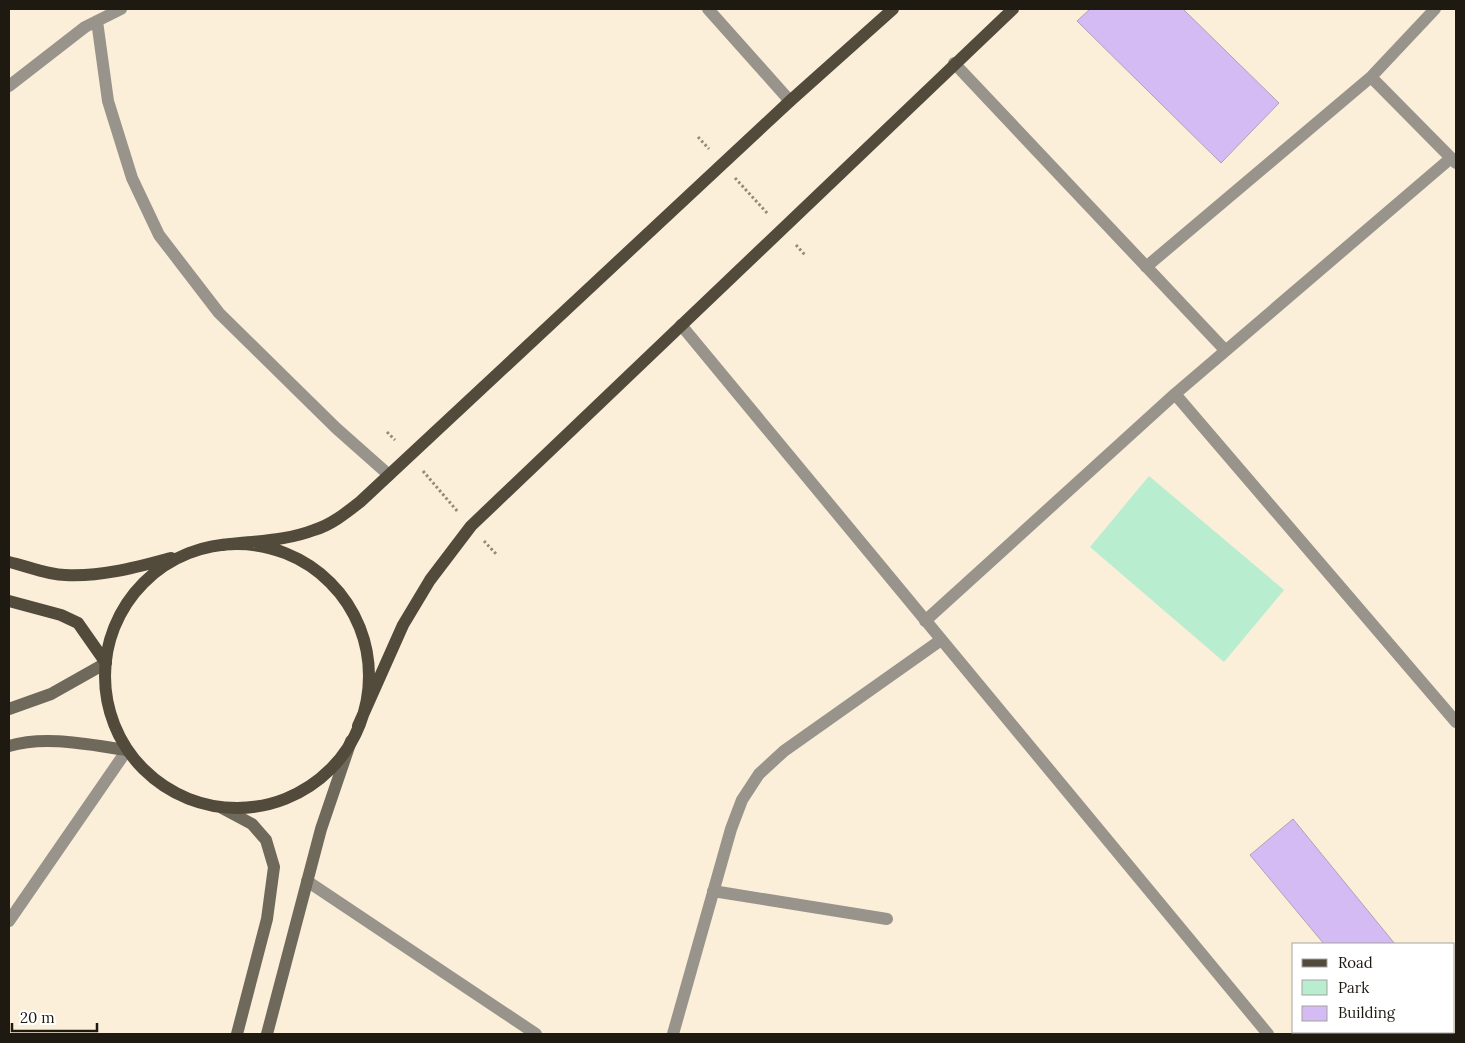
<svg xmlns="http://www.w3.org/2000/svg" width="1465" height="1043" viewBox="0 0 1465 1043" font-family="Lora,serif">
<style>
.green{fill:#b8edcf}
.building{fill:#d4bbf4;stroke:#aca3b8}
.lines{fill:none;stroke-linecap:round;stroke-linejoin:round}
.path{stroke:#928a7b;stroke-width:3;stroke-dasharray:2.5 2.5;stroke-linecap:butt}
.street{stroke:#99948b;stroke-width:12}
.secondary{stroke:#6f695c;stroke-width:12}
.primary{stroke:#524a3b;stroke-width:12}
</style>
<rect width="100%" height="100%" fill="#fbefda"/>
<!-- green -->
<path class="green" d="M1149,476L1284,590L1224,662L1090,547Z"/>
<!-- building -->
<path class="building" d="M1090,9H1183L1279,103L1221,163L1077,21Z
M1293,819L1395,944H1324L1250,855Z"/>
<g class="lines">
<!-- path -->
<path class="path" d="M698,137L709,149
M735,178L768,214
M796,245L805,255
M387,432L395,440
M423,471L458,512
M484,541L497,555"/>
<!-- street -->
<path class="street" d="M708,9L790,101
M97,21L108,101L132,178L159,235L219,313L336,428L389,475
M954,63L1225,350
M1371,77L1456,163
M9,86L85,27L121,9
M1146,267L1371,77L1435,9
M681,325L1268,1034
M1175,394L1456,722
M925,621L1175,394L1451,158
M307,881L536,1034
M713,891L887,919
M9,921L127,750
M673,1034L731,829L742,800L759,774L784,751L941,640"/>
<!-- secondary -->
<path class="secondary" d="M9,709L51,694L106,663
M9,746C46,735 90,745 127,750
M222,808L252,824L266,840L274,867L267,919L237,1034
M267,1034L321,829L351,741"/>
<!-- primary -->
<path class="primary" d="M105 676a132 132 0 1 1 264 0a132 132 0 1 1-264 0Z
M223,545C253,541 286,541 314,530C331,525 346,513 360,502L790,101L893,9
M9,562C27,566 47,575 65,575C102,577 137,567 171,558
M9,601L61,615L78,623L106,663
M358,726L403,625L430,580L471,526L1013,9"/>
</g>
<!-- border -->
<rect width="1465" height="1043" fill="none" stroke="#1e1a12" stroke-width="20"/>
<!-- legend -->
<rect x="1292" y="943" width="162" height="90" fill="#ffffff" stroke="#a5a3a0"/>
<rect x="1302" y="959" width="25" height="8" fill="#524a3b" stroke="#a5a3a0"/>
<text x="1338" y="968" font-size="15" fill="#1e1a12">Road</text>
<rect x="1302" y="980" width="25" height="15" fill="#b8edcf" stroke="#a5a3a0"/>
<text x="1338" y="993" font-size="15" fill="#1e1a12">Park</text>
<rect x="1302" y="1006" width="25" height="15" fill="#d4bbf4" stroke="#a5a3a0"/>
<text x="1338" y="1018" font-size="15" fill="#1e1a12">Building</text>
<!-- scale -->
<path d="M12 1023v8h85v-8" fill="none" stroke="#1e1a12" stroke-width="2.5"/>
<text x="20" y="1023" font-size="15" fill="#1e1a12" stroke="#ffffff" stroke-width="4" paint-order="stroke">20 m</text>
</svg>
